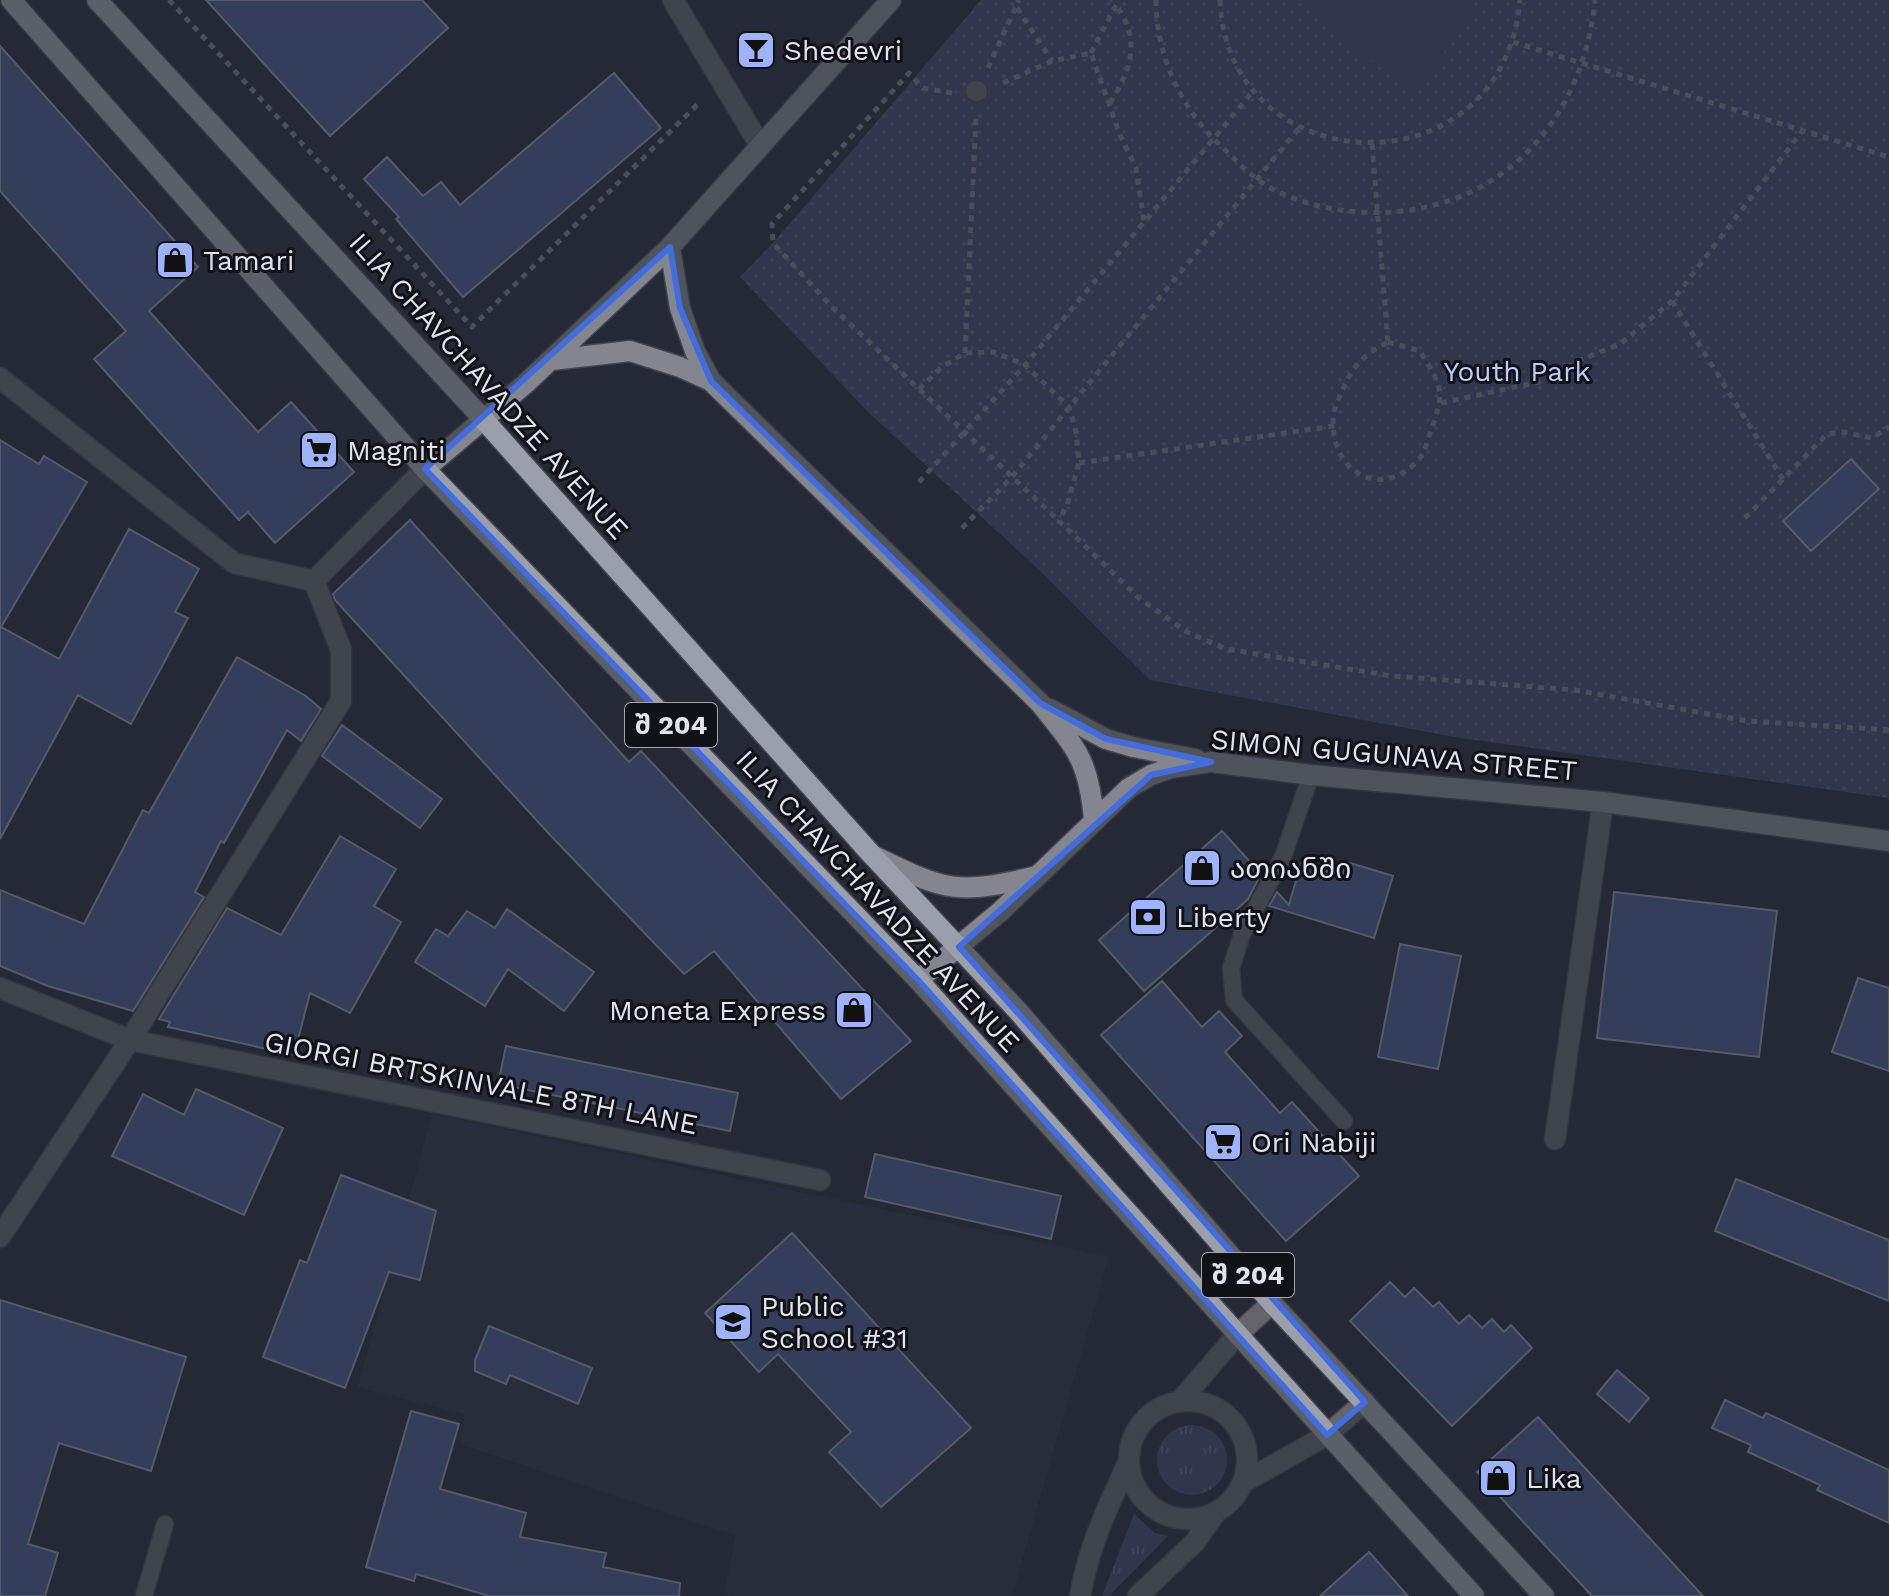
<svg xmlns="http://www.w3.org/2000/svg" width="1889" height="1596" viewBox="0 0 1889 1596" font-family="'Work Sans','Noto Sans Georgian',sans-serif">
<style>
.built{fill:#2b3143}
.grass{fill:url(#grass-tufts)}
.park{fill:url(#park-dots)}
.pitch{fill:#3e486b}
.building{fill:#485588;stroke:#9095a4;stroke-width:2}
.lines{fill:none;stroke-linecap:round;stroke-linejoin:round}
.service-casing{stroke:#434752;stroke-width:19}
.pedestrian-casing{stroke:#434752;stroke-width:23}
.minor-casing{stroke:#434752;stroke-width:23}
.tertiary-casing{stroke:#434752;stroke-width:23}
.secondary-casing{stroke:#434752;stroke-width:23}
.primary-casing{stroke:#434752;stroke-width:23}
.path{stroke:#777b85;stroke-width:5;stroke-dasharray:6 6;stroke-linecap:butt}
.service{stroke:#63656b;stroke-width:16}
.pedestrian{stroke:#63656b;stroke-width:20}
.minor{stroke:#63656b;stroke-width:20}
.tertiary{stroke:#63656b;stroke-width:20}
.secondary{stroke:#838690;stroke-width:20}
.primary{stroke:#9b9fac;stroke-width:20}
.marked{fill:none;stroke:#446cdc;stroke-width:6;stroke-linejoin:round}
.labels{text-anchor:middle;dominant-baseline:central;stroke-width:6;stroke-linejoin:round;paint-order:stroke}
.shield{fill:#101217;stroke:#a2a5ac;stroke-width:2}
.shield-label{font-size:26px;font-weight:bold;fill:#e1e4ec}
.poi-label{font-size:28px;fill:#e1e4ec;stroke:#101217;text-anchor:start}
.park-label{font-size:28px;fill:#beccfb;stroke:#101217}
.street-label{font-size:28px;fill:#e1e4ec;stroke:#101217}
</style>
<defs>
<pattern id="grass-tufts" width="24" height="20" patternUnits="userSpaceOnUse" patternTransform="scale(2)"><rect width="24" height="20" fill="#3e486b"/><path d="M3 7l-1-3M5 7V3M7 7l1-3M15 17l-1-3M17 17v-4M19 17l1-3" fill="none" stroke="#5a6280"/></pattern>
<pattern id="park-dots" width="8" height="8" patternUnits="userSpaceOnUse" patternTransform="scale(2)"><rect width="8" height="8" fill="#3e486b"/><path d="M2 2h.1M6 6h.1" fill="none" stroke="#5a6280" stroke-width="1.8" stroke-linecap="round"/></pattern>
</defs>
<rect width="100%" height="100%" fill="#252935"/>
<!-- built -->
<path class="built" d="M432,1114L1109,1257L1012,1596H735L724,1593L736,1535L460,1444L465,1414L358,1387Z"/>
<!-- grass -->
<path class="grass" d="M1157 1460a35 35 0 1 1 70 0a35 35 0 1 1-70 0Z
M1134,1514L1155,1533L1168,1536L1109,1596H1102Z"/>
<!-- park -->
<path class="park" d="M981,0H1889V798L1454,737L1150,680L1039,570L867,411L740,277L773,243Z"/>
<!-- pitch -->
<path class="pitch" d="M1296,0H1459L1476,13L1412,93Z"/>
<!-- building -->
<path class="building" d="M206,0H422L448,28L330,136Z
M0,46L198,267L149,311L258,432L291,402L354,472L275,543L248,512L239,520L94,359L126,331L0,191Z
M614,73L661,128L463,297L396,219L399,217L364,179L387,157L423,196L441,182L460,205Z
M0,440L39,464L44,456L87,482L1,627L59,659L129,529L199,569L175,612L188,618L131,724L78,695L0,839Z
M1851,459L1879,489L1811,551L1783,521Z
M410,520L629,762L641,751L911,1041L841,1099L714,951L684,974L551,836L335,600L333,594Z
M237,657L306,696L321,709L301,741L287,730L224,843L221,841L195,892L204,897L133,1011L48,986L0,966V890L84,924L143,810L149,813Z
M342,725L442,799L420,828L322,756Z
M1222,831L1261,874L1248,899L1144,991L1099,940Z
M340,836L396,869L374,906L401,922L350,1013L310,993L294,1055L168,1027L170,1022L159,1019L227,908L281,935Z
M1347,862L1393,876L1374,938L1269,906L1277,892L1289,905L1301,863L1342,876Z
M1614,892L1777,911L1759,1057L1597,1038Z
M507,909L594,972L564,1011L508,969L485,1006L415,962L436,929L448,936L467,911L495,928Z
M1400,944L1461,956L1438,1069L1378,1057Z
M1858,978L1889,988V1071L1832,1052Z
M1162,981L1202,1027L1219,1011L1242,1036L1225,1052L1280,1113L1292,1102L1359,1176L1286,1241L1101,1035Z
M506,1046L738,1093L730,1131L498,1084Z
M196,1089L283,1128L244,1215L112,1156L143,1094L184,1115Z
M875,1154L1061,1196L1051,1239L865,1197Z
M341,1175L436,1211L420,1280L389,1272L345,1388L263,1357L300,1260L307,1263Z
M1736,1179L1889,1240V1301L1715,1231Z
M792,1233L971,1428L881,1507L829,1452L851,1432L778,1354L759,1372L705,1313Z
M1390,1282L1405,1297L1414,1288L1433,1307L1439,1302L1459,1324L1469,1315L1482,1328L1492,1319L1504,1332L1511,1325L1532,1348L1452,1426L1350,1321Z
M0,1300L186,1357L151,1471L59,1443L28,1544L58,1553L45,1596H0Z
M489,1326L592,1368L578,1404L510,1375L506,1384L475,1371V1360Z
M1617,1370L1649,1398L1629,1422L1597,1394Z
M1725,1400L1763,1418L1766,1413L1889,1470V1523L1817,1490L1820,1485L1748,1452L1751,1445L1712,1428Z
M411,1411L459,1424L440,1489L526,1513L520,1537L606,1553L603,1567L680,1583L679,1596H489L416,1574L414,1581L366,1567Z
M1538,1417L1703,1596H1592L1477,1472Z
M1369,1552L1408,1596H1320Z"/>
<g class="lines">
<!-- service casing -->
<g class="service-casing">
<path id="service" d="M1311,775L1283,857L1242,934L1231,968L1234,1000L1344,1121
M144,1596L165,1524"/>
</g>
<!-- pedestrian casing -->
<g class="pedestrian-casing">
<path id="pedestrian" d="M976,91H977"/>
</g>
<!-- minor casing -->
<g class="minor-casing">
<path id="minor" d="M673,0L760,145
M0,378L234,563L314,581
M314,581L425,469
M0,988L130,1040L820,1180
M1555,1139L1603,802
M0,1237L130,1040L341,701V650L314,581"/>
</g>
<!-- tertiary casing -->
<g class="tertiary-casing">
<path id="tertiary" d="M1129 1460a59 59 0 1 1 118 0a59 59 0 1 1-118 0Z
M1180,1401L1238,1334L1272,1303
M1244,1482L1327,1435L1365,1402
M1080,1596C1089,1546 1107,1508 1128,1463
M1138,1596L1195,1542L1214,1515"/>
</g>
<!-- secondary casing -->
<g class="secondary-casing">
<path id="secondary" d="M670,247L680,308L695,351L711,381L1040,703C1076,748 1089,760 1094,820
M552,360L630,351L680,367L711,381
M425,469L525,384L670,247L891,0
M1050,709L1106,739L1133,747L1196,759
M874,856C947,892 958,895 1037,876
M918,980L1001,911L1129,788L1151,775L1171,768L1211,762L1311,775L1603,802L1889,841"/>
</g>
<!-- primary casing -->
<g class="primary-casing">
<path id="primary" d="M11,0L425,469L918,980L1474,1596
M97,0L484,420L872,855L1018,1011L1272,1303L1544,1596"/>
</g>
<!-- path -->
<path class="path" d="M169,0L472,327L701,101
M1156,0C1156,58 1183,112 1225,150C1236,160 1246,171 1257,179C1285,200 1326,210 1360,212C1492,220 1583,127 1595,0
M1220,0C1226,183 1503,197 1520,0
M1017,8L1052,61
M1513,42L1889,157
M1091,53L1116,5L1111,0
M988,68L1019,0
M1003,83L1052,61L1091,53L1120,135L1136,168L1144,222
M952,93L923,88L909,73L772,224L773,243L831,306L1059,521
M1110,103C1132,68 1141,40 1116,5
M1372,144L1388,342
M1672,301L1784,481
M1388,342L1420,351C1444,390 1445,393 1429,436C1427,442 1425,452 1420,458C1379,506 1325,466 1334,412C1336,404 1340,396 1343,389C1353,365 1365,354 1388,342Z
M965,353L976,118
M919,389L942,367L965,353L994,352L1025,365L1069,407L1076,432L1079,463L1067,505L1059,521L1139,598L1187,632L1226,649L1392,676L1575,690L1747,721L1889,730
M1441,403L1539,382L1578,361L1620,344L1672,301L1803,130
M1079,463L1334,426
M919,482L1025,365L1254,90
M1745,518L1827,434L1843,432L1872,438L1889,427
M962,528L1011,478L1300,127"/>
<!-- service -->
<use href="#service" class="service"/>
<!-- pedestrian -->
<use href="#pedestrian" class="pedestrian"/>
<!-- minor -->
<use href="#minor" class="minor"/>
<!-- tertiary -->
<use href="#tertiary" class="tertiary"/>
<!-- secondary -->
<use href="#secondary" class="secondary"/>
<!-- primary -->
<use href="#primary" class="primary"/>
</g>
<!-- marked area -->
<path d="M0 0H1889V1596H0ZM670,247L680,308L711,381L1040,703L1106,739L1211,762L1151,775L959,947L1365,1402L1327,1435L918,980L425,469Z" fill="#252935" fill-opacity=".55" fill-rule="evenodd"/>
<path class="marked" d="M670,247L680,308L711,381L1040,703L1106,739L1211,762L1151,775L959,947L1365,1402L1327,1435L918,980L425,469Z"/>
<!-- icons -->
<defs>
<g id="bar-square" transform="scale(2)"><rect x="-9" y="-9" width="18" height="18" rx="4" fill="#9fb3fd" stroke="#101217"/><path d="M-6-5H6L.8 .8V4.5H3.5V6h-7V4.5H-.8V.8Z" fill="#111"/></g>
<g id="shop-square" transform="scale(2)"><rect x="-9" y="-9" width="18" height="18" rx="4" fill="#9fb3fd" stroke="#101217"/><path d="M-5-2.5h2.3a2.7 3.5 0 0 1 5.4 0H5L5.5 6h-11ZM-1.5-2.5h3a1.5 2.3 0 0 0-3 0Z" fill="#111"/></g>
<g id="supermarket-square" transform="scale(2)"><rect x="-9" y="-9" width="18" height="18" rx="4" fill="#9fb3fd" stroke="#101217"/><path d="M-6-5.5h2.5l.6 2H6L4.5 2H-2.5L-4.4-4H-6ZM-1.5 3.2a1.3 1.3 0 1 0 .1 0ZM3 3.2a1.3 1.3 0 1 0 .1 0Z" fill="#111"/></g>
<g id="bank-square" transform="scale(2)"><rect x="-9" y="-9" width="18" height="18" rx="4" fill="#9fb3fd" stroke="#101217"/><path d="M-6-4H6V4H-6ZM0-2.3a2.3 2.3 0 1 0 0 4.6a2.3 2.3 0 1 0 0-4.6Z" fill="#111"/></g>
<g id="school-square" transform="scale(2)"><rect x="-9" y="-9" width="18" height="18" rx="4" fill="#9fb3fd" stroke="#101217"/><path d="M0-5L7-2L0 1L-7-2ZM-4 1L0 2.5L4 1V4Q0 6-4 4Z" fill="#111"/></g>
</defs>
<g fill-rule="evenodd">
<use href="#bar-square" x="756" y="50"/>
<use href="#shop-square" x="175" y="260"/>
<use href="#supermarket-square" x="319" y="450"/>
<use href="#shop-square" x="1202" y="868"/>
<use href="#bank-square" x="1148" y="917"/>
<use href="#shop-square" x="854" y="1010"/>
<use href="#supermarket-square" x="1223" y="1142"/>
<use href="#school-square" x="733" y="1322"/>
<use href="#shop-square" x="1498" y="1478"/>
</g>
<g class="labels">
<!-- shield labels -->
<g class="shield">
<rect x="625" y="703" width="92" height="44" rx="6"/>
<rect x="1202" y="1253" width="92" height="44" rx="6"/>
</g>
<g class="shield-label">
<text x="671" y="725">შ 204</text>
<text x="1248" y="1275">შ 204</text>
</g>
<!-- poi labels -->
<g class="poi-label">
<text x="784" y="50">Shedevri</text>
<text x="203" y="260">Tamari</text>
<text x="347" y="450">Magniti</text>
<text x="1230" y="868">ათიანში</text>
<text x="1176" y="917">Liberty</text>
<text x="826" y="1010" text-anchor="end">Moneta Express</text>
<text x="1251" y="1142">Ori Nabiji</text>
<text x="761" y="1306">Public<tspan x="761" dy="32">School #31</tspan></text>
<text x="1526" y="1478">Lika</text>
</g>
<!-- park labels -->
<g class="park-label">
<text x="1517" y="371">Youth Park</text>
</g>
<!-- street labels -->
<g class="street-label">
<text transform="translate(489 386) rotate(48)">ILIA CHAVCHAVADZE AVENUE</text>
<text transform="translate(1394 755) rotate(5)">SIMON GUGUNAVA STREET</text>
<text transform="translate(878 901) rotate(47)">ILIA CHAVCHAVADZE AVENUE</text>
<text transform="translate(481 1083) rotate(11)">GIORGI BRTSKINVALE 8TH LANE</text>
</g>
</g>
</svg>
